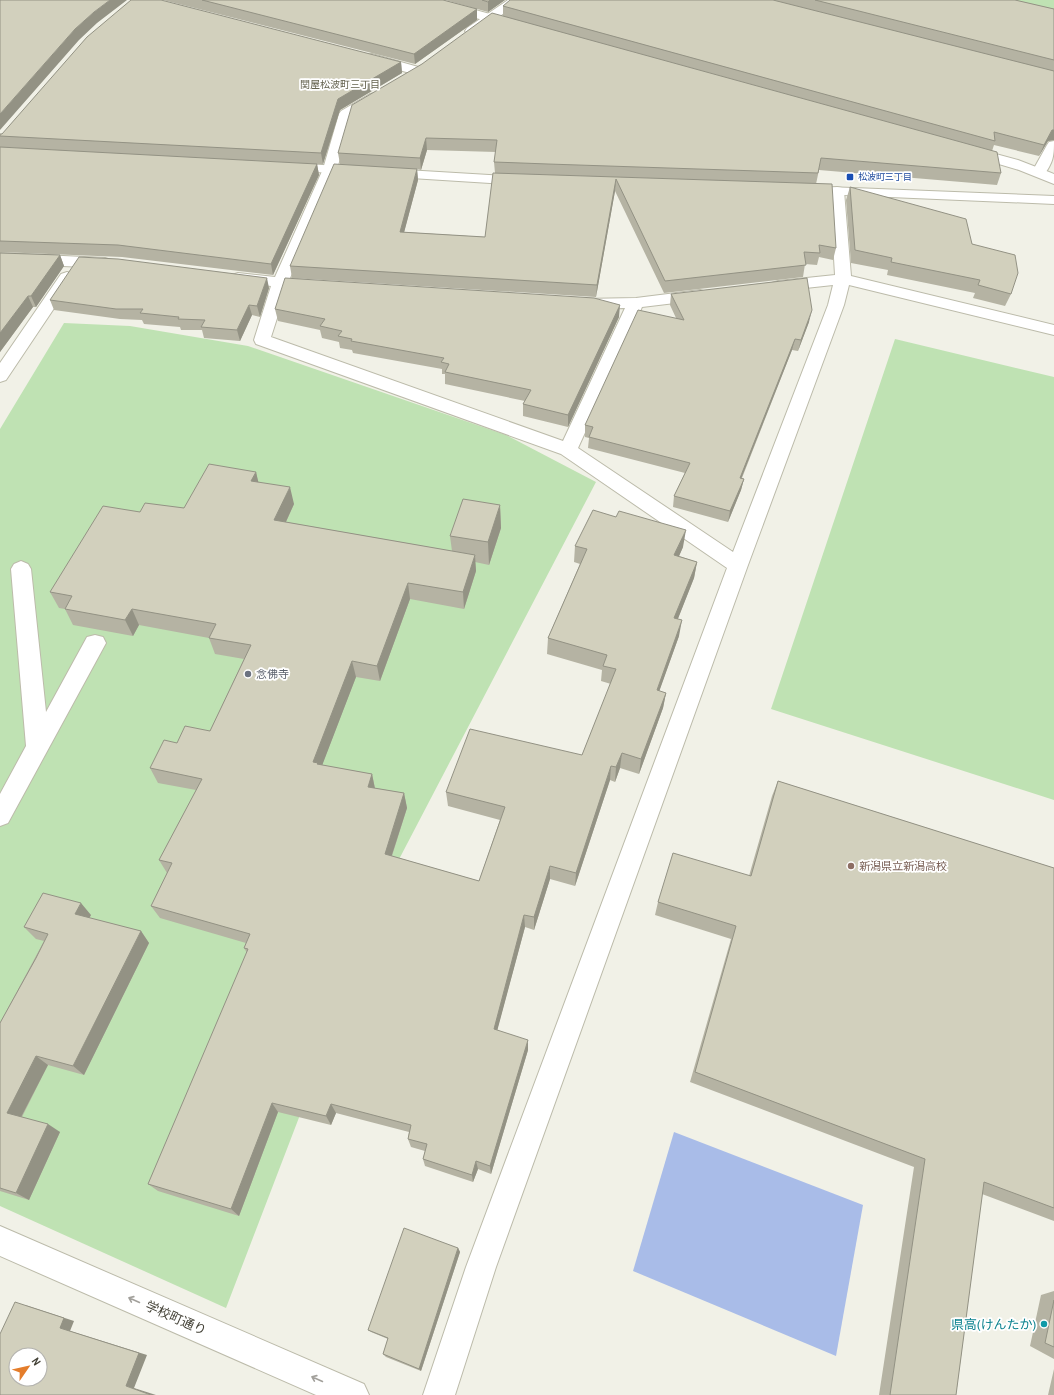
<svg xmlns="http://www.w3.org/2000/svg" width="1054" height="1395" viewBox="0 0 1054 1395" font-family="'Archivo Narrow','Noto Sans JP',sans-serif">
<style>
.green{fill:#bfe2b3}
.water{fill:#a9bce8}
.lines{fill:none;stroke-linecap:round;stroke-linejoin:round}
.service-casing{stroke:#bcbbaa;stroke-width:2}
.minor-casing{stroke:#bcbbaa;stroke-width:2}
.tertiary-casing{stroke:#bcbbaa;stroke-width:2}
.service{fill:#fff;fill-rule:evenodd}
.minor{fill:#fff;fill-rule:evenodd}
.tertiary{fill:#fff;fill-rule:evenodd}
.wall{fill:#b5b3a3;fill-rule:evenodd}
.shaded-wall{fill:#939284}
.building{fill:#d2d0bd;stroke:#939284;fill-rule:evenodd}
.oneway{stroke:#a2a09b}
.transit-dot{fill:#1a4fb4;stroke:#fff;stroke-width:1.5}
.worship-dot{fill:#6b7280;stroke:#fff;stroke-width:1.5}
.education-dot{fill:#8d6e63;stroke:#fff;stroke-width:1.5}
.culture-dot{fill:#0f9aa8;stroke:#fff;stroke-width:1.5}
.labels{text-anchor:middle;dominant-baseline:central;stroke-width:3.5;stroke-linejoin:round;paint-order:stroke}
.far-transit-label{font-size:9px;fill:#164399;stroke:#fff;text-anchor:start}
.far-neighbourhood-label{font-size:10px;fill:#65634f;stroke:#fff}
.worship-label{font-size:11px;fill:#5b616d;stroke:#fff;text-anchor:start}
.education-label{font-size:11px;fill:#785e54;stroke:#fff;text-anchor:start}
.near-street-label{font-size:13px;fill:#444237;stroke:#fff}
.near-culture-label{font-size:13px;fill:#0d838f;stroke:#fff;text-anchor:end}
</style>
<rect width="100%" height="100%" fill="#f1f1e7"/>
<!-- green -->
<path class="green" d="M1014,0H1054V10Z
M64,323L130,326L248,346L506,435L596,482L395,867L226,1308L0,1206V429Z
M895,339L1054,377V800L771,709Z"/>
<!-- water -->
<path class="water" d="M674,1132L863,1205L836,1356L633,1271Z"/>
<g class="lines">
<!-- service casing -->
<g class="service-casing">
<path id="service" d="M21,561L28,564L31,569L46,712L87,637L95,635L103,637L106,643L8,823L0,826V794L26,746L11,569L14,564Z"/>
</g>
<!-- minor casing -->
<g class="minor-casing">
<path id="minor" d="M508,0H522L475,34H467L465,31L467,28Z
M372,54L422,68L424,71L422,74L417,75L367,61L366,58L367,55Z
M375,93L380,94L382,97L380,100L352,116L337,169L290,278L319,282L321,285L319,288L313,290L287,287L271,337L563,441L625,308L583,309L577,308L575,304L577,300L583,299L636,298L700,290L706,292L708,295L706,298L700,300L642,307L578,448L733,552L828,305L833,285L778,291L772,289L770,286L772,283L778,281L835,275L830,191L832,188L837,187L842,188L844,191L851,276L1054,325V335L849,285L844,305L748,565L496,1267L455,1395H423L466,1267L727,568L561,454L256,344L254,340L271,286L232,281L230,278L232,275L238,273L275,277L323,169L339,114L341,111L370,94Z
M1054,141C1054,157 1053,162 1044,175L1039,176L1034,175L1032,172L1047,145L1049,142Z
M0,253L105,258L111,260L113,263L111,266L105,268L0,263Z
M67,272L73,274L75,277L6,380L0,382V363L61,274Z
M0,1226L364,1384L369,1395H316L0,1256Z"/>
</g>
<!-- tertiary casing -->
<g class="tertiary-casing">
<path id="tertiary" d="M420,0H439L519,22L521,25L519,28L515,29L422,3Z
M970,147L1018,160L1049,172L1054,174V184L1019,170L965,154L963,151L965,148Z
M289,163L522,177L527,178L529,181L527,184L522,185L284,170L282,167L284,164Z
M802,186L1054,196V204L797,193L795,190L797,187Z"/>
</g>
<!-- service -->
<use href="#service" class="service"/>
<!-- minor -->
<use href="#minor" class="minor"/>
<!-- tertiary -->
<use href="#tertiary" class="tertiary"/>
</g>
<!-- wall -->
<path class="wall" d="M163,0H443L477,9V20L415,64Z
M445,0H505L488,12Z
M510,0H1015L1054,9V140L1048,141L1039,156L994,145L992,151L1001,173L997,185L819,170L816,184L836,248L833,260L819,257L817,265L805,264L803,277L664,293L615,191L596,297L292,278L290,266L340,164L338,153L503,16V6ZM427,150L496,152L494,162L495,173L485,237L404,232L418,180L417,169L421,170Z
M401,62L402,73L340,110L323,164H317L319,175L273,275L122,257L0,252V134Z
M850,187L972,244L1011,294L1005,306L973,298L975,293L887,275L888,270L851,263L846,200Z
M0,253L60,255L64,266L36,307H33L0,352Z
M269,288L260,317L252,315L240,341L204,338L202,330H181L180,327L144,324L142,320L120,319L54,310L50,300Z
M671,294L809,322L798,351L792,350L742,478L744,479L741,490L728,522L673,507L674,496L685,473L588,448L589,438L585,437V425L676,318L670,305Z
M275,309L619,317L568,427L523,416V404L525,401L445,384V374H442V369L353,353L352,350L340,348L339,342L322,338L320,330L278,321Z
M256,472L258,482L294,504L286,522L452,551L450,536L500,505L501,528L489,565L475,562L476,571L464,609L410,599L380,681L356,677L322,765L372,774L375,788L404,793L407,808L392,856L479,881L500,820L448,806L446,792L582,755L611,684L601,681L602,670L547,654L548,638L580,564L574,562L575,546L683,547L679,556L697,562L694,578L678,618L679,636L659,691L666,693L663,708L639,774L620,768L615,782L610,780L575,886L550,879L534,930L525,927L497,1030L528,1050L491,1174L478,1169L473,1182L425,1166L423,1159L425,1151L411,1147L408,1139L409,1132L336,1113L331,1125L278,1112L239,1216L158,1191L148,1184L247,953L244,948L246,943L160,918L151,906L167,873L159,860L196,790L158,783L150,768L177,743L210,731L244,659L215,654L209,638L139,625L133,636L73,625L65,609L59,608L50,592L140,512L184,508Z
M778,781L1054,868V1221L982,1194L956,1395H879L914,1167L690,1082L731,939L655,915L658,902L749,876L772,796Z
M91,915L89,918L141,931L149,943L84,1075L48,1065L22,1117L60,1132L29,1200L0,1191V1023L44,941L36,939L24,927Z
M458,1248L460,1252L421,1371L386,1357L383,1354L388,1339L371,1332L368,1330Z
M1054,1291V1359L1030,1346L1041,1295Z
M1054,1369V1395H1048Z"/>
<!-- shaded-wall -->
<path class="shaded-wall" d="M110,0H127L97,23L79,40L0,130V114L75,29L94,12Z
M490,0H505L488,12V2Z
M477,9V20L415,64L414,54Z
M401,62L402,73L340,110L323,164L321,153L338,99Z
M1052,130H1054V140L1048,141L1039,156L1044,145Z
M426,138L427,150L421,170L420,158Z
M317,164L319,175L273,275L271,264Z
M417,169L418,180L401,244L400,232Z
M616,179L615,191L596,297L597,285Z
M60,255L64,266L36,307L31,296Z
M267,278L269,288L260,317L257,306Z
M28,296L33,307L0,352V333Z
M249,305L252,315L240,341L237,330Z
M620,305L619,317L568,427V415Z
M812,310L809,322L798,351L801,340Z
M795,339L792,350L737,489L740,478Z
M256,472L260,489L251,481Z
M744,479L741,490L728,522L730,511Z
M290,487L294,504L279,537L274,520Z
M500,505L501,528L489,565L488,542Z
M686,530L683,547L672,572L674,555Z
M475,555L476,571L464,609L463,592Z
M697,562L694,578L672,634L674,618Z
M408,583L410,599L380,681L377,666Z
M132,609L139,625L133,636L125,620Z
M682,620L679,636L654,706L657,690Z
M352,661L356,677L320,771L313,762Z
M666,693L663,708L639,774L641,759Z
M622,753L620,768L615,782L616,767Z
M611,766L610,780L575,886L576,873Z
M372,774L375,789L368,787Z
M404,793L407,808L388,867L385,854Z
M550,866V879L534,930V917Z
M81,903L91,915L85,926L75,914Z
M524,915L525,927L495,1039L494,1029Z
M141,931L149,943L84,1075L73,1066Z
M528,1040V1050L491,1174L490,1166Z
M36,1056L48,1065L19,1121L7,1113Z
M272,1103L278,1112L239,1216L231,1209Z
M331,1104L336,1113L331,1125L326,1116Z
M48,1124L60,1132L29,1200L16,1193Z
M476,1161L478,1169L473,1182L472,1175Z
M458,1248L460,1252L421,1371L419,1369Z
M25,1305L74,1321L70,1331L147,1355L134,1388L156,1395H151L126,1386L60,1328Z"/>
<!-- building -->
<path class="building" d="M0,0H110L94,12L75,29L0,114Z
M131,0H161L401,62L338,99L321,153L0,136V134H2L87,37Z
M202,0H443L477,9L414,54Z
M482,0H490L488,2Z
M510,0H773L1054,71V130H1052L1044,145L994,132L995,141L503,6Z
M815,0H1015L1054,9V60Z
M492,13L997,152L1001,173L821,158L818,173L548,164L494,162L497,140L426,138L420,158L338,153L352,105L422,64Z
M0,147L317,164L271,264L118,245L0,241Z
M334,164L417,169L400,232L485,237L493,173L832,184L836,248L819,245L820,253L804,252L806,265L665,281L616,179L597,285L290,266Z
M850,187L966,219L972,244L1015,255L1018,273L1011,294L978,285L980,280L891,262L892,258L855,250Z
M0,253L60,255L31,296H28L0,333Z
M79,257L118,259L267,278L257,306L249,305L237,330L201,327L205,320L178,319L179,317L140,313L143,309H116L50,300Z
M285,278L594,298L620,305L568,415L523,404L531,390L445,372L449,364L441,362L444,358L351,341L352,339L338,336L342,331L320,326L325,319L275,309Z
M807,278L812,310L801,340L795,339L740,478L744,479L730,511L674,496L690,463L589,437L593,427L585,425L638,310L684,320L671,294Z
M209,464L256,472L251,481L290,487L274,520L475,555L463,592L408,583L377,666L352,661L313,762L318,763L317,764L372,774L368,787L404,793L385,854L479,881L505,807L446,792L470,729L582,755L616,669L603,666L607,655L548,638L587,549L575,546L593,510L616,517L619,511L686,530L674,555L697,562L674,618L682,620L657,690L666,693L641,759L622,753L616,767L611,766L576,873L550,866L534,917L524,915L494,1029L528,1040L490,1166L476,1161L472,1175L423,1159L427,1144L408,1139L411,1125L331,1104L326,1116L272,1103L231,1209L148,1184L248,949L244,948L250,934L151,906L172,863L159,860L202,779L150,768L164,740L177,743L185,726L210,731L251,645L209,638L216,624L132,609L125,620L65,609L72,596L50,592L103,506L140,512L145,503L184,508Z
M463,499L500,505L488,542L450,536Z
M778,781L1054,868V1208L984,1182L956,1395H890L925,1159L695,1072L736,926L658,902L673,853L751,876Z
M43,893L81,903L75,914L141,931L73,1066L36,1056L7,1113L48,1124L16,1193L0,1188V1023L36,958L48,934L24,927Z
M404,1228L458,1248L419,1369L383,1354L388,1338L368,1330Z
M1054,1300V1347L1045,1343Z
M15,1302L64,1318L60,1328L139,1353L126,1386L151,1395H0V1334ZM16,1355H40V1379H16Z"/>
<!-- one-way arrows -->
<defs><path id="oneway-shaft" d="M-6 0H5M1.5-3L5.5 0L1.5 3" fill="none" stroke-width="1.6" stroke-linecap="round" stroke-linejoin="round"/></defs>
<g class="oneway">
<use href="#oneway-shaft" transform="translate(134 1300) rotate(-156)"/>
<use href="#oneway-shaft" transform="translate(317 1379) rotate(-156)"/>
</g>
<!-- markers -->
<rect class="transit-dot" x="846" y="173" width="8" height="8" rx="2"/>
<circle class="worship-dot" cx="248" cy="674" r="4"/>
<circle class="education-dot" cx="851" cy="866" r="4"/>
<circle class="culture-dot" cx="1044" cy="1324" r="4"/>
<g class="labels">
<!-- far-transit labels -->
<g class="far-transit-label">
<text x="858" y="177">松波町三丁目</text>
</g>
<!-- far-neighbourhood labels -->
<g class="far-neighbourhood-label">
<text x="340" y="84">関屋松波町三丁目</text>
</g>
<!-- worship labels -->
<g class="worship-label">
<text x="256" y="674">念佛寺</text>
</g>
<!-- education labels -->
<g class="education-label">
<text x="859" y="866">新潟県立新潟高校</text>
</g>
<!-- near-street labels -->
<g class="near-street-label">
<text transform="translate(176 1318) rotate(24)">学校町通り</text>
</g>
<!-- near-culture labels -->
<g class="near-culture-label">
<text x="1036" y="1324">県高(けんたか)</text>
</g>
</g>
<!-- north arrow -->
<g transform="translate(28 1367) rotate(56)"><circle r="19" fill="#ffffff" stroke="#b4b3af"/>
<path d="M0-3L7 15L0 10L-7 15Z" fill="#e47d2b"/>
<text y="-6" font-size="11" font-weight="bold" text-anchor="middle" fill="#444237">N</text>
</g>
</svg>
